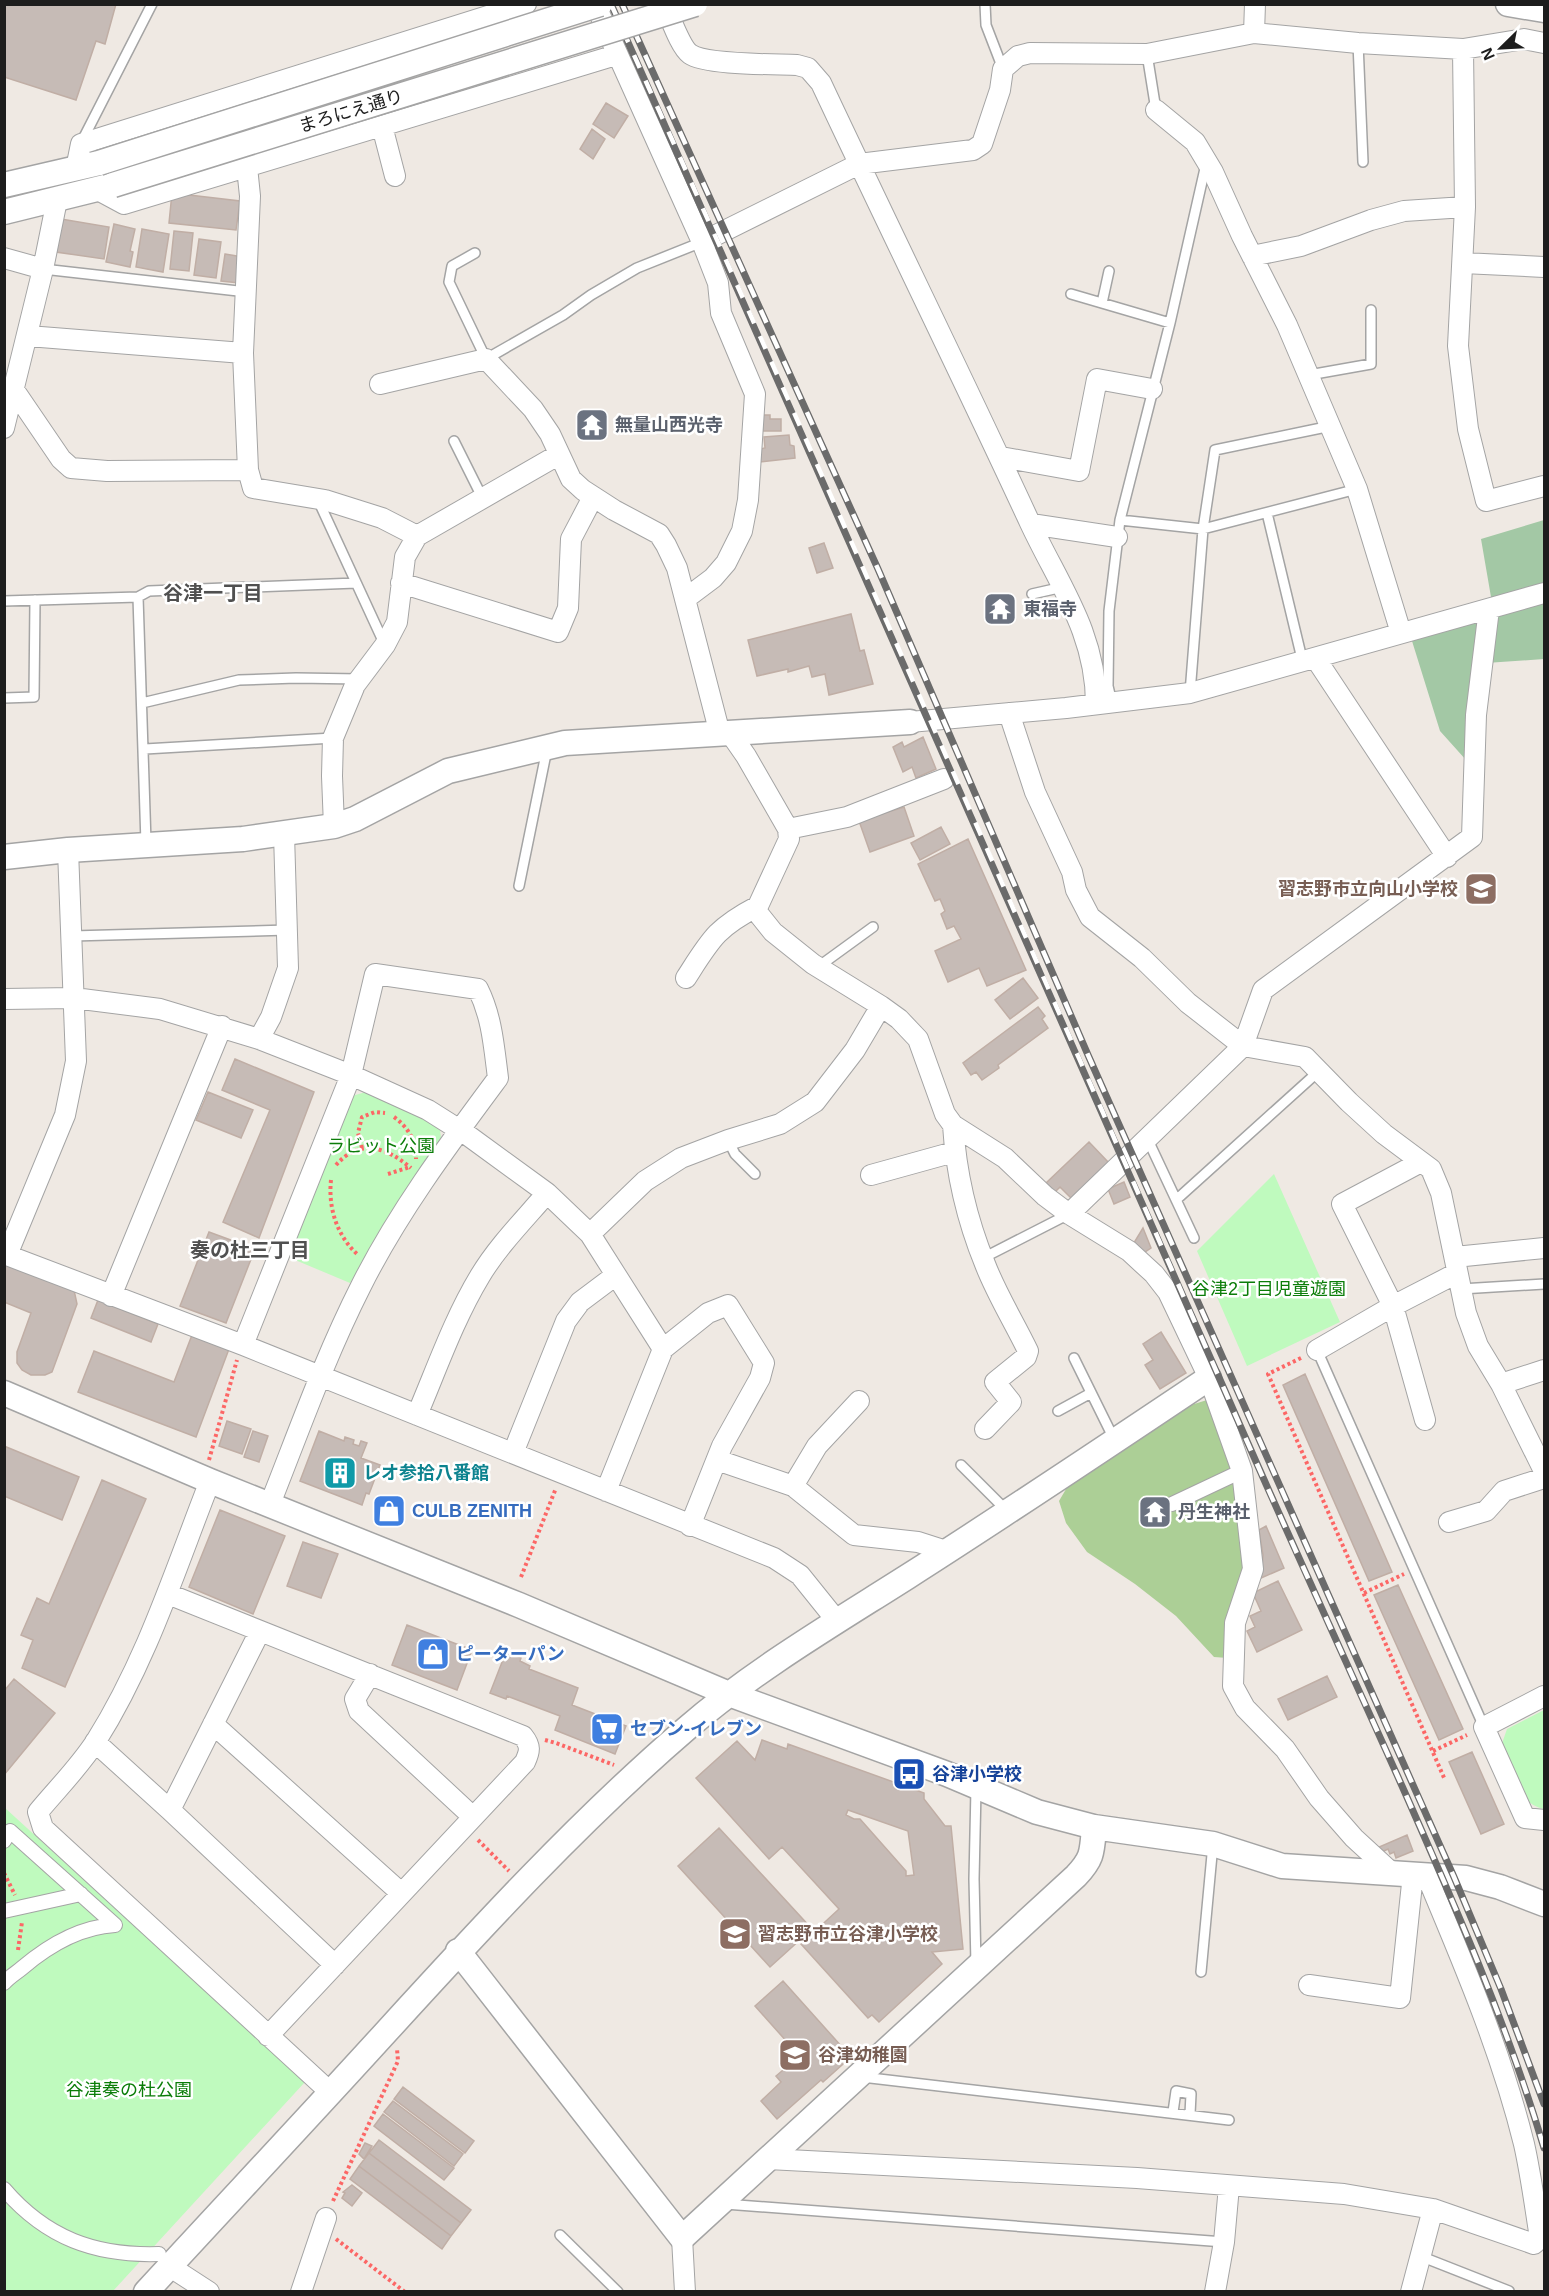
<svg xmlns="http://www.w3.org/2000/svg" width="1549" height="2296" viewBox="0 0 1549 2296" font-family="Arial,'Noto Sans JP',sans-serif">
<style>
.forest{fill:#accf96}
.cemetery{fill:#a3c8a5}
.park{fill:#bffabe}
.building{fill:#c6bbb6;stroke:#c0aea5;stroke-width:1.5;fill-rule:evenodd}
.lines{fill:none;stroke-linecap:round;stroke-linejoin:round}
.service-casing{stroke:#a4a4a4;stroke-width:12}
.pedestrian-casing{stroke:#a4a4a4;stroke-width:16}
.minor-casing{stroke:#a4a4a4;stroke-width:22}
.tertiary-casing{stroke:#a4a4a4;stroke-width:27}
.path{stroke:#fc6766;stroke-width:4;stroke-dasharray:3 3;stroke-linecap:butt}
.service{stroke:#fff;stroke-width:9}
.pedestrian{stroke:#fff;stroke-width:14}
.minor{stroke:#fff;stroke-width:20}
.tertiary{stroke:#fff;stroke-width:24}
.rail-casing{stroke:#6b6b6b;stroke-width:7}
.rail{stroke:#fff;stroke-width:4.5;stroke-dasharray:14;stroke-linecap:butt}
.tertiary-bridge-casing{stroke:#a4a4a4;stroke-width:27;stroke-linecap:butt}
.tertiary-bridge{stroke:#fff;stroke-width:24}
.labels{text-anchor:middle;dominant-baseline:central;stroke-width:5;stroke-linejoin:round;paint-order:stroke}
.street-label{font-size:18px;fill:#1d1d1d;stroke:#fff}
.worship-label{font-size:18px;font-weight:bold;fill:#5b616d;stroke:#fff;text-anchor:start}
.education-label{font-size:18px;font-weight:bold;fill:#785e54;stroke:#fff;text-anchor:start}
.park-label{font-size:18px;fill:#0b7d09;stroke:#fff}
.culture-label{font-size:18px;font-weight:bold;fill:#0d838f;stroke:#fff;text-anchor:start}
.shop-label{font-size:18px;font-weight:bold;fill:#366cbe;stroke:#fff;text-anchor:start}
.transit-label{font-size:18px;font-weight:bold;fill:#164399;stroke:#fff;text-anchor:start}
.neighbourhood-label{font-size:20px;font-weight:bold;fill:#505050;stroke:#fff}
</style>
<rect width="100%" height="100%" fill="#efe9e3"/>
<!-- forest -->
<path class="forest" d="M1207,1400L1253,1507L1245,1563L1246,1622L1228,1658L1214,1657L1176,1616L1135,1584L1087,1552L1066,1523L1059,1501L1075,1474L1175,1410Z"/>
<!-- cemetery -->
<path class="cemetery" d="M1544,520V659L1486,663L1475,770L1440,731L1412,641L1478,620L1491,597L1481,539Z"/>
<!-- park -->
<path class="park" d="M369,1091L439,1122L441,1138L350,1283L288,1257L352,1096Z
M1274,1174L1340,1322L1247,1366L1197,1251Z
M1544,1710V1809C1518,1804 1510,1771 1500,1749L1507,1729Z
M4,1807L305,2082L113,2291H5Z"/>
<!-- building -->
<path class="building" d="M4,4H116L105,44L96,41L76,100L4,77Z
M606,103L628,116L614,138L593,124Z
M592,129L605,139L593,159L580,149Z
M172,193L240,201L236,230L169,223Z
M61,219L109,227L104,259L56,252Z
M114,224L135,229L130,251L133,252L130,267L106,262Z
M142,229L169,234L163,272L136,267Z
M174,231L193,233L189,271L170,269Z
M199,239L221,242L216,278L194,275Z
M225,254L243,257L239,283L221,281Z
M759,415H770V419H781V431H760Z
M789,435L790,445L794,446L795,458L760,462V449L765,448L764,437Z
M824,543L833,568L817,573L809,548Z
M851,614L860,651L864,650L873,684L829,695L825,674L812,677L809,666L788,672V669L757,676L748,640Z
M923,737L936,769L916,778L912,767L903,772L893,747L902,742L904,747Z
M904,807L914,836L870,852L859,821Z
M941,827L950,844L920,860L911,843Z
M968,839L1026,970L987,986L979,968L948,982L935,951L961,939L954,926L947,929L941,914L945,911L940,899L935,901L918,864Z
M1023,978L1038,998L1010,1019L995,1000Z
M1038,1007L1045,1016L1042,1019L1048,1028L998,1065L999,1068L982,1080L976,1072L971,1075L963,1063Z
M235,1059L314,1092L259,1238L223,1222L270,1110L222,1090Z
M208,1092L253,1110L241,1138L196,1120Z
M1089,1142L1109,1163L1071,1198L1060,1187L1055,1192L1046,1183Z
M1124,1182L1130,1197L1114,1204L1108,1189Z
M1143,1228L1151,1248L1142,1254L1132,1246Z
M209,1232L255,1249L226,1323L180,1306Z
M6,1264L74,1290L77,1304L52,1372L45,1375H31L22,1370L17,1363V1352L31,1313L4,1302V1269Z
M98,1300L158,1324L151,1342L91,1318Z
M1161,1332L1186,1373L1160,1389L1145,1365L1153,1360L1143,1344Z
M192,1335L229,1349L196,1437L78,1392L94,1351L174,1382Z
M1305,1374L1392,1572L1369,1581L1283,1385Z
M227,1421L251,1429L242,1454L219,1446Z
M253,1431L268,1436L259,1462L244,1457Z
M319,1431L344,1441L345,1437L354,1440L353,1444L359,1446L361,1441L367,1443L361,1458L380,1465L369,1494L366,1493L362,1505L300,1481Z
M4,1446L79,1477L62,1520L4,1496Z
M102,1480L146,1499L65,1687L22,1668L33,1640L21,1635L37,1598L49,1604Z
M1157,1504L1163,1517L1146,1525L1141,1512Z
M220,1510L285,1536L253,1614L189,1587Z
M1266,1526L1284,1568L1261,1578L1263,1555L1259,1530Z
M303,1542L338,1554L321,1598L287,1586Z
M1278,1581L1302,1630L1257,1652L1247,1631L1255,1627L1250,1616L1261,1611L1253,1593Z
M1398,1585L1463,1729L1439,1740L1374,1595Z
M407,1625L472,1650L457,1690L392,1665Z
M506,1652L521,1658L520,1661L530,1666L529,1669L578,1688L572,1705L626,1726L615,1754L555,1730L560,1716L507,1696L506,1699L490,1693Z
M1327,1676L1337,1697L1288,1720L1278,1699Z
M14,1679L55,1713L4,1775V1691Z
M762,1740L787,1749L788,1744L924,1793V1799L945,1826H951L963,1949L932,1952L942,1964L879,2022L872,2015L868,2018L801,1944L839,1909L782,1847L769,1859L696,1778L737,1741L755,1760ZM848,1810L908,1831L914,1875L906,1876V1871L860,1819H854L846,1815Z
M1472,1752L1504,1824L1481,1834L1449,1762Z
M719,1828L812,1929L770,1967L678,1866Z
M1407,1835L1413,1851L1396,1858L1394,1852L1390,1854L1388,1849L1382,1852L1379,1847Z
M783,1981L851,2057L823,2082L821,2080L777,2119L761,2101L781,2082L776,2076L796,2059L793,2055L796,2052L755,2006Z
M403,2087L474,2141L465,2153L394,2099Z
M393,2101L463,2154L454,2166L384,2112Z
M383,2114L454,2168L444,2180L374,2126Z
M379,2140L471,2210L461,2223L369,2153Z
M365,2143L372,2146L364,2159L359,2154Z
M369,2153L461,2223L451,2236L359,2166Z
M359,2166L451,2236L442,2249L350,2179Z
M352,2185L362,2193L352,2206L342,2198L345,2193L343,2192Z"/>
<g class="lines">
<!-- service casing -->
<g class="service-casing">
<path id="service" d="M985,4L986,25L1003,69
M1358,43L1363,162
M1147,54L1156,110
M82,141L152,4
M475,253L452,266L449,282L486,359L563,315L591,295L637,268L702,242
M43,269L247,292
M1071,294L1170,323
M1102,303L1109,271
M1309,375L1371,364V310
M454,441L483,499
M318,500L384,643
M1267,513L1303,663
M1120,520L1203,529L1357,489
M1032,594L1063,587
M138,597L146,843
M4,601L138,597L149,591L356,583
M1190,693L1203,529L1215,450L1331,426
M4,698L34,697L35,600
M142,703L239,680L296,678L360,679
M1112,703L1108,686L1109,611L1120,520L1170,323L1206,164
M145,749L333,738
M519,886L547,749
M72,936L288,930
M818,967L873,927
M1147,1138L1194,1238
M728,1140L735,1154L755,1174
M1176,1200L1319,1071
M983,1258L1069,1214
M1461,1289L1544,1284
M1317,1350L1484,1727
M1074,1358L1114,1439
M1058,1411L1091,1393
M961,1465L1007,1511
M976,1964L974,1879L976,1789
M1201,1972L1213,1844
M862,2077L1229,2120
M1173,2112L1176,2091L1191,2094L1190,2114
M725,2204L1224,2242
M560,2235L618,2292
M1420,2256L1509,2291"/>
</g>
<!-- pedestrian casing -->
<g class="pedestrian-casing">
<path id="pedestrian" d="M1172,1504L1242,1471
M4,1841L10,1831L115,1925
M4,1911L81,1894
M4,1983C9,1977 16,1973 22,1968C49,1945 79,1927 115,1925
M4,2189C46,2238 95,2256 159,2254"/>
</g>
<!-- minor casing -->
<g class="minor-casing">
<path id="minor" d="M595,4L702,242L718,283L721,313L755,394L748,500L742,531L726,563L713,578L685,599
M664,4C670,16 680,47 690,54C705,65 775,64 797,65L808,68L821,83C890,230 962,376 1030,523C1059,585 1096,633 1096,704
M1254,33L1255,4
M1463,49L1465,207L1458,346L1468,429L1486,501L1544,486
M1156,110L1195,142L1213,172L1242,236L1287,325L1357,489L1401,633
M382,126L395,176
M247,167L250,196L243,353L248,470L253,488L325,500L382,518L417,536
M76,169L81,144L526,4
M98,190L124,204L616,55
M702,242L859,164L973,150L982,144L1000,90L1003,69L1018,56L1030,53L1147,54L1254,33L1358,43L1463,49L1524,39L1544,43
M1252,256L1301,246L1371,220L1404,211L1465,207
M4,258L43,269L57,200
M1463,263L1544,267
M28,336L243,353
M380,384L486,359L533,409L550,434L571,479L583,490L614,510L659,534L666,545L677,568L720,734
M14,390L61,459L71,468L107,471L248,470
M4,428L43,269
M1001,457L1079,471L1097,379L1152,389
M1031,524L1117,537
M401,583L558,632L568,608L571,539L593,497
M1316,659L1447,857
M1009,713L1035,792L1072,872L1076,890L1090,917L1142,958L1188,1003L1243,1046L1305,1057L1349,1102L1384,1134L1431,1169L1441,1193L1466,1313L1478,1346L1501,1384L1544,1471
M910,722L1066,708L1190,693L1544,593
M730,733L746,756L788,829L789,839L758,906L757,912L773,932L813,964L881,1006L899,1019L918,1039L945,1114L953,1125L1005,1158L1045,1196L1069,1214L1129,1251L1154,1274L1168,1292L1209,1378L1242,1471L1253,1569L1235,1623L1233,1686L1245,1708L1285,1749L1319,1798L1354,1838L1391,1872
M334,826L332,776L333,738L355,685L385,645L397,622L405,557L417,536L558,455
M788,829L847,817L944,779
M686,978C711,939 716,928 758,906
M4,999L74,998L160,1009L259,1039L351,1075L428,1110L466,1134L547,1193L590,1234L663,1349
M259,1039L271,1017L288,968L284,834
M953,1125C956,1172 967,1220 985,1264C996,1293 1014,1322 1028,1351L1026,1357L995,1382L1011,1402L985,1429
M1421,1162L1342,1204L1393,1306L1425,1420
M871,1175L954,1152
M1069,1214L1243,1046L1263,990L1472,837L1476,715L1489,609
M590,1234L645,1181L681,1158L728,1140L780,1124L815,1102L855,1050L881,1006
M4,1254L243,1345L774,1558L800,1575L837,1621
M7,1255L65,1115L76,1061L68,850
M1455,1257L1544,1248
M111,1296L222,1026
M243,1345L351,1075L375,974L478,989C492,1017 494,1047 498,1078C449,1144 398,1212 361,1286C325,1357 299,1431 270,1504
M1317,1350L1393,1306L1457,1273
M1501,1384L1544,1370
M417,1415C437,1368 454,1319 480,1276C498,1246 524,1220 547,1193
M513,1453L566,1321L580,1302L616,1275
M717,1460L793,1486L854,1535L918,1542L946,1551
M210,1481C175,1570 147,1660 96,1741C80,1766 57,1789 38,1812L43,1828L330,2092
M793,1486L817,1446L859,1401
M606,1491L663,1349L708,1313L728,1305L764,1363L760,1378L722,1446L690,1526
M1449,1522L1486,1511L1504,1491L1544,1478
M168,1594L523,1736C531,1746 530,1751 525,1762L268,2036
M370,1674L355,1699L359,1711L473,1817
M1544,1696L1484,1727L1525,1818L1544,1820
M213,1724L401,1893
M95,1742L170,1810L335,1965
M170,1810L260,1631
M1309,1985L1400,1998L1413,1874
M768,2159L1137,2178L1344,2194L1433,2209L1534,2244L1540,2238C1535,2207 1531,2175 1524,2144C1501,2051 1463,1962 1426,1874
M682,2238L685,2292
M169,2266L209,2292
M301,2292L326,2218
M1215,2292L1224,2242L1229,2186
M1411,2292L1433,2209"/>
</g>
<!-- tertiary casing -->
<g class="tertiary-casing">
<path id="tertiary" d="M1508,4L1544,10
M4,185L99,163
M4,212L113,185
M4,857L68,850L243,839L334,826L355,819L448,771L565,743L910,722
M4,1393L210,1481L519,1605L729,1694L947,1774L1037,1812L1094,1827L1213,1844L1282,1866L1466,1878L1500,1887L1544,1904
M458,1951L682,2238L1076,1876C1093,1858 1092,1852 1094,1827
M146,2292C226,2205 307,2119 387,2031C481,1928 579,1821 686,1729C753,1671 833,1624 907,1577C1009,1512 1109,1445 1209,1378"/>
</g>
<!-- path -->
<path class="path" d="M394,1117C408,1127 417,1142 416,1159
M362,1148L358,1133L362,1117L375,1112L385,1113
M336,1165C360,1138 386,1147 411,1168
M388,1174L410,1167
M331,1180C328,1208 337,1236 358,1255
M1301,1358L1268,1374L1445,1780
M209,1460L237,1360
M521,1577L556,1488
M1364,1593L1404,1574
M545,1740L556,1743L614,1765
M1433,1751L1467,1735
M478,1840L509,1871
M4,1873L15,1895
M18,1950L22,1922
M333,2201L398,2061L397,2049
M336,2239L405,2292"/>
<!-- service -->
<use href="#service" class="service"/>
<!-- pedestrian -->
<use href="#pedestrian" class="pedestrian"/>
<!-- minor -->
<use href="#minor" class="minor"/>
<!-- tertiary -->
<use href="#tertiary" class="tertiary"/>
<!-- rail casing -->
<g class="rail-casing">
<path id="rail" d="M611,4C819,465 1022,928 1225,1391C1281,1520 1340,1648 1398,1777C1452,1899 1506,2020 1544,2148
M622,4L878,569L1088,1055L1454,1877L1501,1989L1544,2104"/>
</g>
<!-- rail -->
<use href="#rail" class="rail"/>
<!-- tertiary-bridge casing -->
<g class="tertiary-bridge-casing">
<path id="tertiary-bridge" d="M99,163L600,4
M113,185L695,4"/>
</g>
<!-- tertiary-bridge -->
<use href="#tertiary-bridge" class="tertiary-bridge"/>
</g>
<!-- icons -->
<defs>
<g id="temple-square" transform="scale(1.725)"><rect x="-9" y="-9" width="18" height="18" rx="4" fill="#6b7280" stroke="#fff"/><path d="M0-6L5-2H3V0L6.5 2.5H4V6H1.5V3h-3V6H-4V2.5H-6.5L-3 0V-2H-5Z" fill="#fff"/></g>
<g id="school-square" transform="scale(1.725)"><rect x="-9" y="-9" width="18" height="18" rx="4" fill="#8d6e63" stroke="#fff"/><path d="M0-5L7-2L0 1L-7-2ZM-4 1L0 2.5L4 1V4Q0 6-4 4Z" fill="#fff"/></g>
<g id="building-square" transform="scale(1.725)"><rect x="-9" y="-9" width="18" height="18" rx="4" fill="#0f9aa8" stroke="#fff"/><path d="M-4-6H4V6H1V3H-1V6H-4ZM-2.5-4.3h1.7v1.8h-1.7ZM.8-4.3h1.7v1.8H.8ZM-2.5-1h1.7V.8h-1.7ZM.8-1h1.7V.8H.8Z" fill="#fff"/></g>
<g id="shop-square" transform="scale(1.725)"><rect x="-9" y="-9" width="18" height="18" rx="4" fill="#3f7fe0" stroke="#fff"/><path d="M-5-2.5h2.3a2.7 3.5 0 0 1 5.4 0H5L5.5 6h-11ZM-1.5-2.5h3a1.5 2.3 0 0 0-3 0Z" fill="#fff"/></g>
<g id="supermarket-square" transform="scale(1.725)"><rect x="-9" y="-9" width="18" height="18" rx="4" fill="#3f7fe0" stroke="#fff"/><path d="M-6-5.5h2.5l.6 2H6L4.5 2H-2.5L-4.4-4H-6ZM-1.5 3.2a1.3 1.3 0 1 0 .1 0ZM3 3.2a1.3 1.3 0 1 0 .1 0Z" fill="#fff"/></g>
<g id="bus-square" transform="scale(1.725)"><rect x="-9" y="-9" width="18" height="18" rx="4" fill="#1a4fb4" stroke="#fff"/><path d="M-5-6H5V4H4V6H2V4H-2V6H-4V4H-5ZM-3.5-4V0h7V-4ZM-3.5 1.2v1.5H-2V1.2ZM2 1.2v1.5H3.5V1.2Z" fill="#fff"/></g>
</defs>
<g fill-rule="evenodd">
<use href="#temple-square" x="592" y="425"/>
<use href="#temple-square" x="1000" y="609"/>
<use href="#school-square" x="1481" y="889"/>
<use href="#building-square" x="340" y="1473"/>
<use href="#shop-square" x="389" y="1511"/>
<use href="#temple-square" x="1155" y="1512"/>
<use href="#shop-square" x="433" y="1654"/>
<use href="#supermarket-square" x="607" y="1729"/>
<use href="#bus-square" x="909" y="1774"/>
<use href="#school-square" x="735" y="1934"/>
<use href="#school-square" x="795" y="2055"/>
</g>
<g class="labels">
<!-- street labels -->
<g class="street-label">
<text transform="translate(351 111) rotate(-17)">まろにえ通り</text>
</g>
<!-- worship labels -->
<g class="worship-label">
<text x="615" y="425">無量山西光寺</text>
<text x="1023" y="609">東福寺</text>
<text x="1178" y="1512">丹生神社</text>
</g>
<!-- education labels -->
<g class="education-label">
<text x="1458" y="889" text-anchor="end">習志野市立向山小学校</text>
<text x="758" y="1934">習志野市立谷津小学校</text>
<text x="818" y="2055">谷津幼稚園</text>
</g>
<!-- park labels -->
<g class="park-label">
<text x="381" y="1146">ラビット公園</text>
<text x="1269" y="1289">谷津2丁目児童遊園</text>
<text x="129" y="2090">谷津奏の杜公園</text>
</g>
<!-- culture labels -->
<g class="culture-label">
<text x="363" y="1473">レオ参拾八番館</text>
</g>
<!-- shop labels -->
<g class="shop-label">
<text x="412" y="1511">CULB ZENITH</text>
<text x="456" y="1654">ピーターパン</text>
<text x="630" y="1729">セブン-イレブン</text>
</g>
<!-- transit labels -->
<g class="transit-label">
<text x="932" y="1774">谷津小学校</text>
</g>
<!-- neighbourhood labels -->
<g class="neighbourhood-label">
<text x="213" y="593">谷津一丁目</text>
<text x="250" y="1250">奏の杜三丁目</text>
</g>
</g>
<!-- border -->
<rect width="1549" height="2296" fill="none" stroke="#1d1d1d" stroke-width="12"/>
<!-- north arrow -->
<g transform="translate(1501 48) rotate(246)" stroke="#ffffff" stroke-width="4.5" paint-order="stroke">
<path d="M0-4.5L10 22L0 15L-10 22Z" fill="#1d1d1d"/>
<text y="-9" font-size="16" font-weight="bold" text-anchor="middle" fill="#1d1d1d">N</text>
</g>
</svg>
